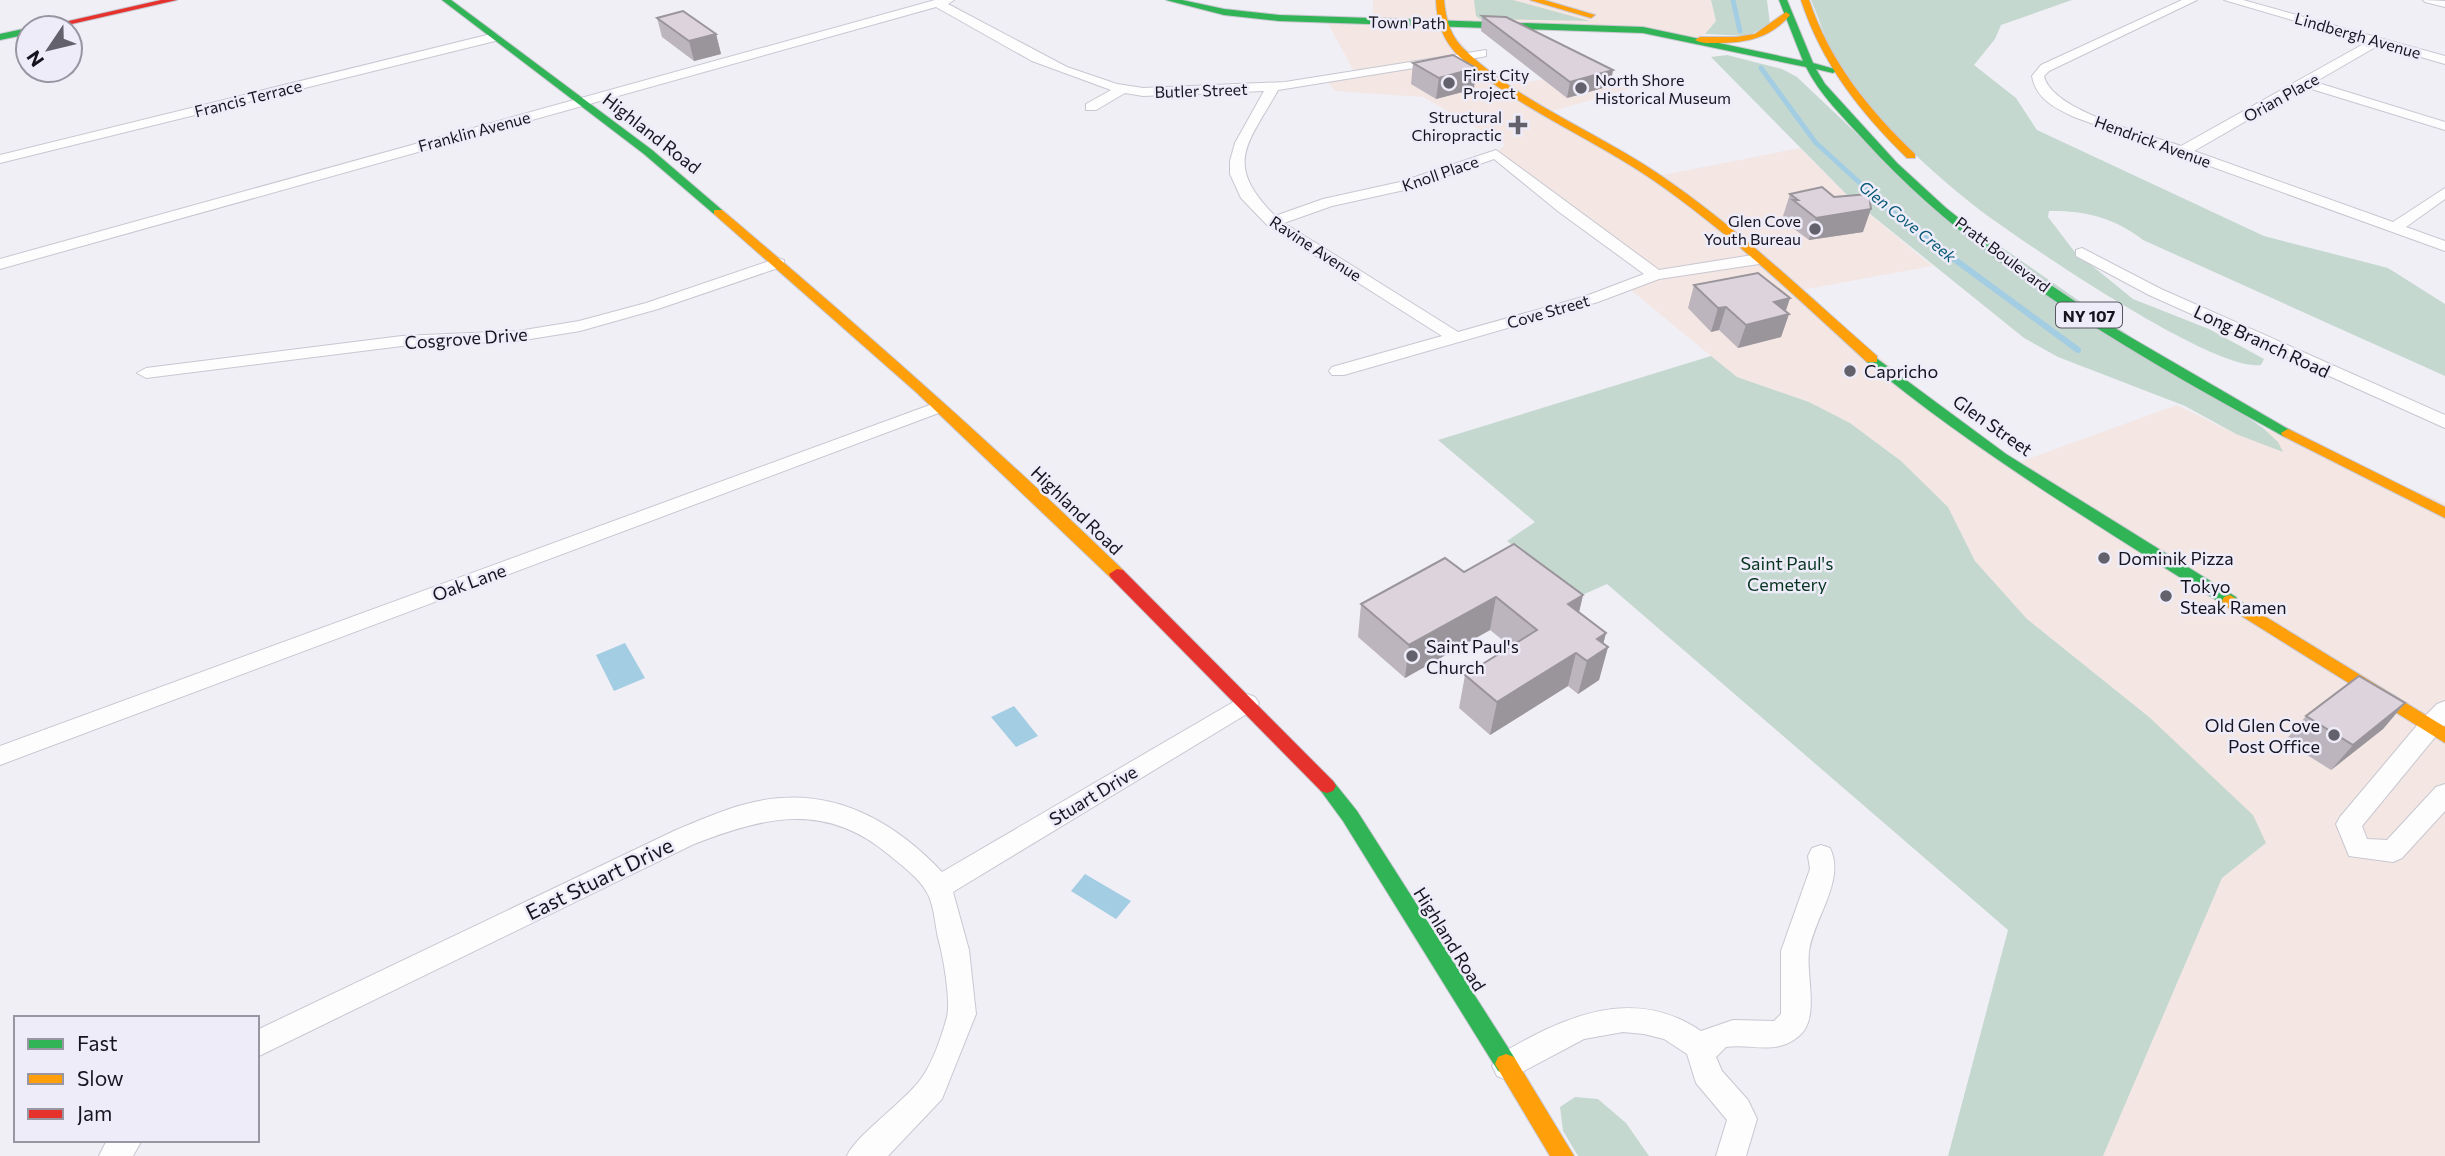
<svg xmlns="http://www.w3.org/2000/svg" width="2445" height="1156" viewBox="0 0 2445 1156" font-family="Commissioner,sans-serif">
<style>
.commercial{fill:#f3e6e3}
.green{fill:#c5d8cf}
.water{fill:#a3cde3}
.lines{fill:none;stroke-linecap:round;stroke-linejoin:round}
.stream-far1{stroke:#a3cde3;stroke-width:5}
.stream{stroke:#a3cde3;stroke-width:6}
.street-casing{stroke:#c8c7d1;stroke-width:2}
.fast-casing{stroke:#c8c7d1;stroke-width:2}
.slow-casing{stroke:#c8c7d1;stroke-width:2}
.jam-casing{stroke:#c8c7d1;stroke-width:2}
.street{fill:#fdfdfe;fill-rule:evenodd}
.fast{fill:#30b455;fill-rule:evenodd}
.slow{fill:#ff9f0a;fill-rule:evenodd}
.jam{fill:#e5322d;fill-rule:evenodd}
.wall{fill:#bdb5be}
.shaded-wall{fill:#9a949b}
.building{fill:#dcd3dd;stroke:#9a949b;stroke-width:2}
.poi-dot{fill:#63616b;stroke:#eeecf9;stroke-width:2.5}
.labels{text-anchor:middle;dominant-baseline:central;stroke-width:5;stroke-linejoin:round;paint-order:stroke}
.far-street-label{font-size:16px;fill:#171420;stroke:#eeecf9}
.far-poi-label{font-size:16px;fill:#171420;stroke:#eeecf9;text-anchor:start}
.far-water-label{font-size:16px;font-style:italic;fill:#085a76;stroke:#eeecf9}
.shield{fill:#eeecf9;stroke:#585561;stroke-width:2}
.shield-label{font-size:16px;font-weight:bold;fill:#171420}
.street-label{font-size:18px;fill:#171420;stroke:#eeecf9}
.poi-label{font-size:18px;fill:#171420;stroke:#eeecf9;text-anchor:start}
.park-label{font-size:18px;fill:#073520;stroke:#eeecf9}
.near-street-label{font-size:21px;fill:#171420;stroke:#eeecf9}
</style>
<rect width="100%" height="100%" fill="#f0eff6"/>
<!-- commercial -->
<path class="commercial" d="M1373,0H1711L1716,21L1700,40L1678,35L1442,22L1501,86L1590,72L1628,89L1550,112L1653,177L1800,148L1849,197L1932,266L1796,291L2014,464L2177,405L2236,434L2263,428L2445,503V1156H2103L2222,878L2266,843L2149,717L2027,619L1975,561L1948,507L1901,461L1850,423L1809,402L1737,377L1711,356L1626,286L1655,275L1496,154L1505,144L1423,97L1335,91L1324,78L1355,73L1326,20L1373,21Z"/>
<!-- green -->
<path class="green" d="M1474,0H1513L1590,21L1480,19L1476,16Z
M1711,0H1767L1770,24L1748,36L1705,34L1716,21Z
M1811,0H2072L2001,25L1995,39L1974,65L2016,98L2037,130L2264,236L2388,268L2445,304V376L2143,240C2115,218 2084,210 2049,211L2048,217L2074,251L2133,299L2209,329L2264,359L2261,365C2213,372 2026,244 1981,211C1950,187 1917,158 1890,130C1873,114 1856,92 1843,73C1829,52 1821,23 1811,0Z
M1727,55L1782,69L1797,77L1909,183L2263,428L2278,442L2283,452L2236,434L2185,406L2058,357L2024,338L1849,197L1711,57Z
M1711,356L1737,377L1809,402L1850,423L1901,461L1948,507L1975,561L2027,619L2149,717L2253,815L2266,843L2222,878L2103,1156H1948L2008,930L1607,584L1580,596L1507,541L1535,522L1438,440Z
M1575,1097L1598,1099L1626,1123L1649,1156H1578L1563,1131L1560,1107Z"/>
<!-- water -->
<path class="water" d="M625,643L645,678L614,691L596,655Z
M1014,706L1038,736L1016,747L991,717Z
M1085,874L1131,901L1116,919L1071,891Z"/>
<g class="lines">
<!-- stream-far1 -->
<path class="stream-far1" d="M1733,0L1740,31
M1761,68L1816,143L1871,193"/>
<!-- stream -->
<path class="stream" d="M1870,192L1901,220L2078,350"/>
<!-- street casing -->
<g class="street-casing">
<path id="street" d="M935,0H954L948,4L1067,67L1117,84L1143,88L1285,82L1486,50V56L1482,57L1278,90C1247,146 1223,163 1275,216L1323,199L1400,182L1496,150L1659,270L1759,254L1767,259L1759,264L1659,279L1598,302L1344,375H1332L1329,371L1332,367L1442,336L1267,225L1241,198L1230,174V161L1235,143L1264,91L1143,96L1125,93L1096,110H1086V104L1111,90L1032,61L936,7L0,269V259ZM1494,159L1559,212L1644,274L1586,296L1458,332L1284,223L1332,206L1409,189Z
M2182,0H2197L2049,71L2044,76C2051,111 2150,135 2181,146L2367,42L2224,0H2243L2445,56V64L2379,45L2315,82L2445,122V130L2305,87L2194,151L2393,222L2445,188V199L2406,227L2445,241V251L2074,117C2055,108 2036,99 2032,76L2041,65Z
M2423,0L2445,1V7L2425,2Z
M495,33L501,37L499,40L0,163V155Z
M2082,248L2161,289L2445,415V428L2149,295L2076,256V250Z
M778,258L784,260V266L658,309L580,331L518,341L402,346L146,378L137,373L146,368L402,336L518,331L579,321L646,303Z
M938,402L947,407L944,411L0,765V746Z
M1247,694L1255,697L1259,703L1255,709L953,892L969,950L976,1014L942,1099L888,1156H847C855,1136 904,1102 920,1080C932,1065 942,1035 947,1017C951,1000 943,955 938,938C935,924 934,903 926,891C918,877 901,865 888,854C824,801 765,817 694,844L257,1057V1030L676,830C698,821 720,811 742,805C822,782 888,815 942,872Z
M2445,701V725L2362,826L2367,839L2387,840L2436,787L2445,784V811L2402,858L2393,862L2349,856L2336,824L2340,817L2424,717L2437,704Z
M1821,845L1830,848C1846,881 1813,919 1809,952C1806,976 1820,1019 1799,1036C1776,1056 1752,1043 1726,1047L1716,1057L1722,1071L1748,1100L1757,1119L1746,1156H1716L1727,1120L1696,1083L1687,1054L1664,1039L1644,1034L1623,1032L1584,1039L1507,1080L1497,1076L1492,1066L1497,1056C1561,1018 1632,984 1701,1031L1733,1020L1774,1021L1781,1014V951L1810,869L1808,856L1812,848Z
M107,1140H142L133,1156H99Z"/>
</g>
<!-- fast casing -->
<g class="fast-casing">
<path id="fast" d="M442,0H451L652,150L722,210V214H714L644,154Z
M1166,0H1182L1224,9L1279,15L1643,27L1803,61L1779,0H1787L1813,63L1838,70L1833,73L1816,69L1825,84L1897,163L1946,208L2000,251L2118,330L2295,433L2288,437L2283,436C2134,354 1981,268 1865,141C1844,118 1820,95 1806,67L1643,33L1279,21L1224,15Z
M28,28V34L0,40V34Z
M1872,355L2006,454L2236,597L2238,601L2236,605H2224C2102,528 1979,454 1867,362L1865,359Z
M1327,779L1333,781L1357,811L1514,1057L1517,1064L1514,1071L1506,1074L1498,1071L1343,821L1321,791L1318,786L1321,781Z"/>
</g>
<!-- slow casing -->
<g class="slow-casing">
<path id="slow" d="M1436,0H1444C1446,21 1451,38 1467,52C1522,104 1597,132 1660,175C1738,228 1806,294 1877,356V362H1867C1798,299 1730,233 1653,180C1591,137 1516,108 1460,57C1443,41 1437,23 1436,0Z
M1530,0H1544L1595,15L1591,18Z
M1801,0H1809C1830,62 1868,109 1915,154V158H1907C1860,112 1822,64 1801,0Z
M1786,12L1790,15C1771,38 1746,43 1718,43C1710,43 1702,44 1695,40L1700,37H1736L1755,34Z
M714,210H722C859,326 994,445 1123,570L1125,574L1123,578H1111L916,392L714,214Z
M2288,429L2445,507V518L2283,436L2281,433Z
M2230,595L2445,727V743L2224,605L2222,601L2224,597Z
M1506,1054L1514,1057L1574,1156H1550L1495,1064L1498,1057Z"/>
</g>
<!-- jam casing -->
<g class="jam-casing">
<path id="jam" d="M161,0H177L54,28H38Z
M1117,569L1123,570L1333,781L1336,786L1333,791L1327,793L1321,791L1111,578L1109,574Z"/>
</g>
<!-- street -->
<use href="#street" class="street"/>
<!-- fast -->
<use href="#fast" class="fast"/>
<!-- slow -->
<use href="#slow" class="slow"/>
<!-- jam -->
<use href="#jam" class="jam"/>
</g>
<!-- wall -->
<path class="wall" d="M1482,16L1613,70L1610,86L1567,98L1481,31Z
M657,18L716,34L721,54L694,61L662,37Z
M1413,63L1474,89L1436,99L1411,84Z
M1790,194L1863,232L1809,240L1786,223L1787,219L1783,216Z
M1694,285L1790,298L1786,311L1789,314L1781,337L1738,348L1719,330L1711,332L1688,308Z
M1464,572L1583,595L1579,613L1606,633L1603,644L1608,647L1599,680L1578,694L1568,686L1490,735L1459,708L1465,675L1510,646L1490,630L1405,678L1358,637L1361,604Z
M2405,703L2383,729L2331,770L2285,741L2306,716Z"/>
<!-- shaded-wall -->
<path class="shaded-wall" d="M716,34L721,54L694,61L689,41Z
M1476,68L1474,89L1436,99L1439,78Z
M1613,70L1610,86L1567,98L1570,82Z
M1871,209L1863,232L1809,240L1816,218Z
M1790,298L1784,315L1789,314L1781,337L1738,348L1746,325L1774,302Z
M1726,307L1719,330L1711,332L1718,308Z
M1583,595L1575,628L1568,604Z
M1496,597L1490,630L1405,678L1409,645Z
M1606,633L1601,652L1608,647L1599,680L1578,694L1587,661L1597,639Z
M1576,653L1568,686L1490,735L1497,702Z
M2405,703L2383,729L2331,770L2353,745Z"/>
<!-- building -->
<path class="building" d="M683,11L716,34L689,41L657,18Z
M1482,16L1506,17L1613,70L1570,82Z
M1453,55L1476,68L1439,78L1413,63Z
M1822,187L1834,197L1869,194L1871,209L1816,218L1793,200H1798L1790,194Z
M1758,273L1790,298L1774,302L1789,314L1746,325L1726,307L1718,308L1694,285Z
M1514,544L1583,595L1568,604L1606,633L1597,639L1608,647L1587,661L1576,653L1497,702L1465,675L1537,630L1496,597L1409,645L1361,604L1445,558L1464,572Z
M2359,676L2405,703L2353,745L2306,716Z"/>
<!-- markers -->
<g class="poi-dot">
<circle cx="1449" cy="83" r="7"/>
<circle cx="1581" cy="88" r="7"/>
<path d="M1514.5 114.5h7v7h7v7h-7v7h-7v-7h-7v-7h7z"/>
<circle cx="1815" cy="229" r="7"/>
<circle cx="1850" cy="371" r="7"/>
<circle cx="2104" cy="558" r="7"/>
<circle cx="2166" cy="596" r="7"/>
<circle cx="1412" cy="656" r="7"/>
<circle cx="2334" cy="735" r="7"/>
</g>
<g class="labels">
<!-- far-street labels -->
<g class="far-street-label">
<text transform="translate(1407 22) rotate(1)">Town Path</text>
<text transform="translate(2358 35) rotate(16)">Lindbergh Avenue</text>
<text transform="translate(1201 90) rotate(-2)">Butler Street</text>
<text transform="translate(2281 97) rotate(-29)">Orian Place</text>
<text transform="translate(248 98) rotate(-14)">Francis Terrace</text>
<text transform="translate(474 131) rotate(-15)">Franklin Avenue</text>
<text transform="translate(2153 141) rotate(20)">Hendrick Avenue</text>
<text transform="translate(1440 173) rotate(-19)">Knoll Place</text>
<text transform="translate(1316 248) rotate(33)">Ravine Avenue</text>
<text transform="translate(2003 254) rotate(37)">Pratt Boulevard</text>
<text transform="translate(1548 311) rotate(-16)">Cove Street</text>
</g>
<!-- far-poi labels -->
<g class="far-poi-label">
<text x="1463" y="74">First City<tspan x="1463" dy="18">Project</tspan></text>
<text x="1595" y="79">North Shore<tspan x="1595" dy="18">Historical Museum</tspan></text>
<text x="1502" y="116" text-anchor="end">Structural<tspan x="1502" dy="18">Chiropractic</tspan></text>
<text x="1801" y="220" text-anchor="end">Glen Cove<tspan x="1801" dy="18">Youth Bureau</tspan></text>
</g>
<!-- far-water labels -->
<g class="far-water-label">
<text transform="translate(1908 221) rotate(39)">Glen Cove Creek</text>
</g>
<!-- shield labels -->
<rect class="shield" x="2056" y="302.5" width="66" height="25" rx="5"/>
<g class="shield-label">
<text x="2089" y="315">NY 107</text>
</g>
<!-- street labels -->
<g class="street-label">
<text transform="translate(652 133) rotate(38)">Highland Road</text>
<text transform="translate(466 338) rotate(-4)">Cosgrove Drive</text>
<text transform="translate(2262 341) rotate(25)">Long Branch Road</text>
<text transform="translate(1993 425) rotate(35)">Glen Street</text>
<text transform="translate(1077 510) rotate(44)">Highland Road</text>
<text transform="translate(469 582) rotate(-20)">Oak Lane</text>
<text transform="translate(1093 795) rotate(-31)">Stuart Drive</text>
<text transform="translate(1450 939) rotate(58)">Highland Road</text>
</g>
<!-- poi labels -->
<g class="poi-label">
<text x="1864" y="371">Capricho</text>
<text x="2118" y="558">Dominik Pizza</text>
<text x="2180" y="586">Tokyo<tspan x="2180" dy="21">Steak Ramen</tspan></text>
<text x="1426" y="646">Saint Paul's<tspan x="1426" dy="21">Church</tspan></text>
<text x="2320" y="725" text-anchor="end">Old Glen Cove<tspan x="2320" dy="21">Post Office</tspan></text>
</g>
<!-- park labels -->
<g class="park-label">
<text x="1787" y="563">Saint Paul's<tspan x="1787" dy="21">Cemetery</tspan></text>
</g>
<!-- near-street labels -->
<g class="near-street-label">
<text transform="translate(599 878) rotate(-26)">East Stuart Drive</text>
</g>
</g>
<!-- legend -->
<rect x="14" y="1016" width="245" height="126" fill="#eeecf9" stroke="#9896a2" stroke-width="2"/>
<rect x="28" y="1039" width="35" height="10" fill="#30b455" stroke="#9896a2" stroke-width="2"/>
<text x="77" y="1051" font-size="21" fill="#171420">Fast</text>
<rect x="28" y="1074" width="35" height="10" fill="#ff9f0a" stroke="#9896a2" stroke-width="2"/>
<text x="77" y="1086" font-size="21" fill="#171420">Slow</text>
<rect x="28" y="1109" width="35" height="10" fill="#e5322d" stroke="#9896a2" stroke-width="2"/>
<text x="77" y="1121" font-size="21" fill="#171420">Jam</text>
<!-- north arrow -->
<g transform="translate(49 49) rotate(235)"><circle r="33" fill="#eeecf9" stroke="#9896a2" stroke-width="2"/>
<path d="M0-5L12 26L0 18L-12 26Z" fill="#63616b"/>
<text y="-10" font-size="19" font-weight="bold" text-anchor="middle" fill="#171420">N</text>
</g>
</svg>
